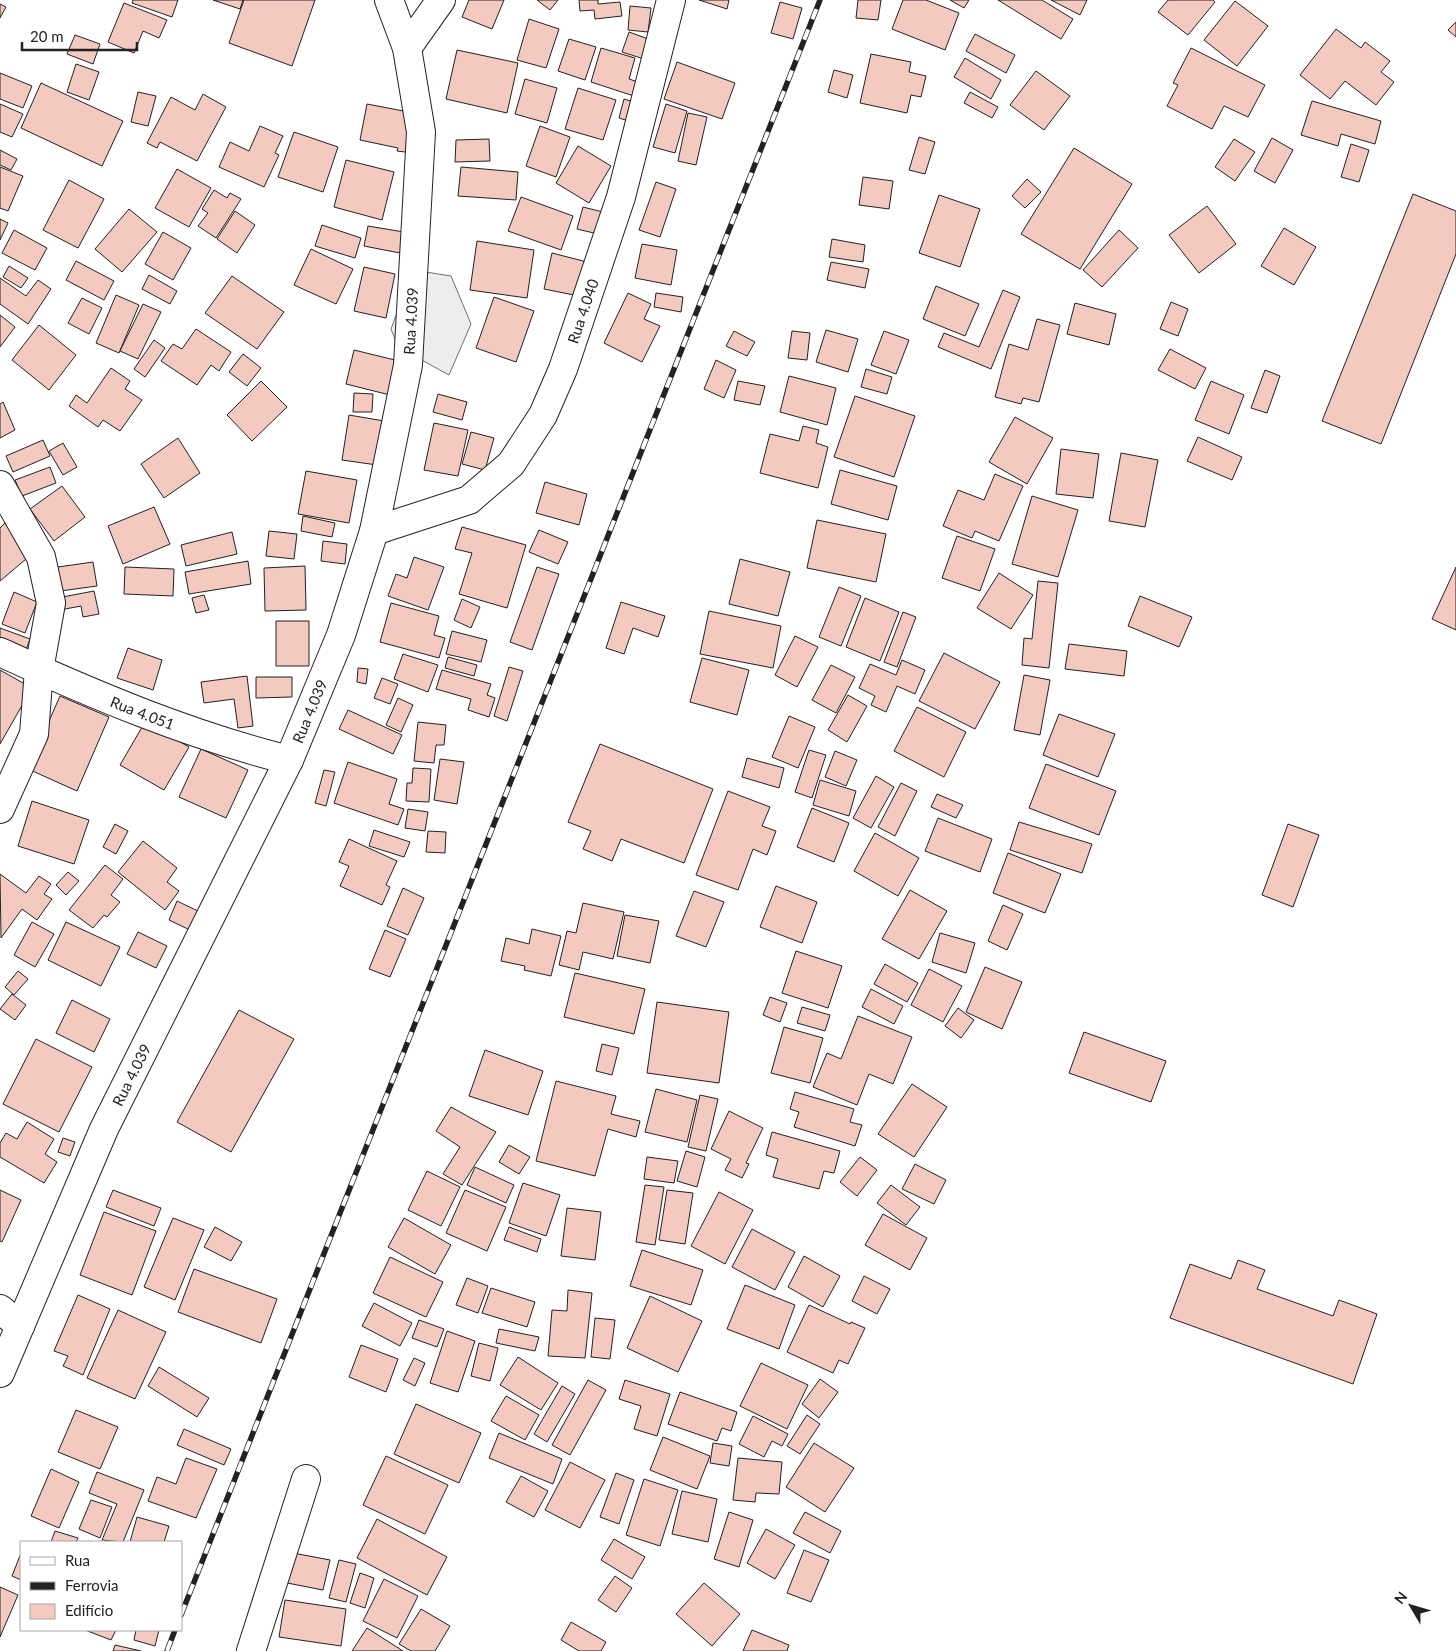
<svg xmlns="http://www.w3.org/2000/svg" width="1456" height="1651" viewBox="0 0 1456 1651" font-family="Lato,sans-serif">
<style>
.parking{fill:#ededed;stroke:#6f6f6f}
.building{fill:#f3c9c0;stroke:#222}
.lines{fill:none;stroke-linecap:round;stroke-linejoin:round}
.minor-casing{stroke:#222;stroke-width:30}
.minor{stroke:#fff;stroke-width:28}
.rail-casing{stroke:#222;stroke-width:5.5}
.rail{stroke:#fff;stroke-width:4;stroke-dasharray:11;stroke-linecap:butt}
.labels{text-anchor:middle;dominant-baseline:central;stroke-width:4;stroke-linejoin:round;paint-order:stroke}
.street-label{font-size:15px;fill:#222;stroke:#fff}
</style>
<rect width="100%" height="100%" fill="#fff"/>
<!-- parking -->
<path class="parking" d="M413,270L451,276L471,324L449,375L398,347L391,329Z"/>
<!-- building -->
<path class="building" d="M133,0H178L172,17L132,3Z
M213,0H243L240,9Z
M244,0H315L292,66L229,43Z
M469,0H504L492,29L462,17Z
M537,0H558L550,10Z
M579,0H598V4L620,2L622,16L595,19L594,10L580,11Z
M699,0H729L727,9Z
M858,0H881L878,20L856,18Z
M903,0H926L959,13L945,50L892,29Z
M950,0H969L964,8Z
M998,0H1042L1073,19L1061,39Z
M1051,0H1087L1080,15Z
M1168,0H1213L1215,2L1188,35L1158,12Z
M1235,1L1268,26L1237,66L1204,40Z
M780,2L802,8L793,39L771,33Z
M124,3L167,20L159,38L143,31L134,53L108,42Z
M0,4L6,7L0,18Z
M630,6L651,8L648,32L628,30Z
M529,19L559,29L546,68L517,60Z
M1456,22V37L1448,30Z
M1336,29L1361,48L1365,42L1390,61L1381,72L1394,82L1376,105L1345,81L1330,99L1300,75Z
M629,32L651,40L644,59L622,52Z
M975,34L1015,55L1006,73L966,51Z
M75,35L100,44L93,64L67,54Z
M569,39L596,47L585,80L558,71Z
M601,48L635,58L629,79L641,83L637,97L591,82Z
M1191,48L1265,85L1248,117L1224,106L1212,129L1167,106L1178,85L1173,83Z
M457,50L518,63L507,113L446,99Z
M871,54L911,62L909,72L926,76L921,97L911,95L907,113L860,103Z
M965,58L1001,80L991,99L954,77Z
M677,62L735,83L722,119L664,99Z
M76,64L99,72L89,100L67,92Z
M834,70L853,75L847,98L828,92Z
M1036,71L1070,96L1044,130L1010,105Z
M0,73L32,86L23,108L0,99Z
M525,79L557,88L547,123L515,114Z
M41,83L123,121L102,166L21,128Z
M578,88L616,100L603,140L565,129Z
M138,92L156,96L148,126L131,122Z
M970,92L998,107L992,118L964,103Z
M203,94L226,107L197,161L160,142L157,148L147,143L171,97L195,110Z
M624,99L637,103L632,122L619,118Z
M1312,101L1381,121L1375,144L1341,134L1338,146L1301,135Z
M0,104L23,114L12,137L0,132Z
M367,104L414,113L413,153L397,151L398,148L360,140Z
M666,104L687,111L675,153L653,147Z
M688,113L707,117L696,165L678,161Z
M260,126L283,136L275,153L279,155L264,187L219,167L230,142L249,151Z
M540,126L570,137L556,177L526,166Z
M294,132L338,147L323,192L278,177Z
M919,137L935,142L925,174L909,170Z
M1272,138L1293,150L1275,183L1254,171Z
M489,139L490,161L455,162L456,140Z
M1234,139L1255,152L1235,181L1215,167Z
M1351,144L1369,150L1359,182L1341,177Z
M578,146L611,166L589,203L556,183Z
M1074,148L1132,184L1080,269L1021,234Z
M0,150L17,159L11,170L0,165Z
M346,160L394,172L382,220L334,207Z
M0,167L23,176L8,211L0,208Z
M461,167L518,172L516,200L458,196Z
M177,169L211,188L189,227L155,208Z
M863,177L893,181L889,209L859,205Z
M1027,179L1041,192L1025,208L1012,196Z
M69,180L104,199L78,248L43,230Z
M656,182L676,189L660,237L639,230Z
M214,190L227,198L230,193L241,199L216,238L198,226L208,213L202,209Z
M1413,194L1456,211V254L1381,444L1322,421Z
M939,195L980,209L960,267L919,253Z
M521,197L573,216L561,250L508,231Z
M1207,206L1236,244L1199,273L1169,235Z
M583,207L603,212L598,234L577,229Z
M129,209L157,232L122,272L95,249Z
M235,211L255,225L237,253L217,239Z
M0,219L8,223L0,240Z
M322,225L361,238L355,258L315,246Z
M368,226L404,232L400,253L364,246Z
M1284,228L1316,247L1294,285L1261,266Z
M14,230L47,248L35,270L2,253Z
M1119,230L1138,248L1102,287L1083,270Z
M163,232L191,248L173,280L145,264Z
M832,239L865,245L863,262L829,257Z
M477,241L534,250L527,298L470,290Z
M642,244L677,250L671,285L635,278Z
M311,249L353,269L336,304L294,285Z
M552,253L587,262L579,296L544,289Z
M76,261L114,281L104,300L66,280Z
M831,262L869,269L865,288L827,280Z
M9,266L28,278L21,288L3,277Z
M364,267L395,274L386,318L354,311Z
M149,275L177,291L170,304L142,289Z
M232,276L284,312L257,349L205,313Z
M0,278L26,296L38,280L51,289L28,324L0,304Z
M936,286L979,304L965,336L923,319Z
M1003,290L1020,297L991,369L938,347L944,333L979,347Z
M628,293L651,304L644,319L660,326L642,362L604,343Z
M656,293L683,297L681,312L654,307Z
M116,295L139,305L119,353L96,343Z
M494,297L534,311L516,362L476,348Z
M82,298L102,308L89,334L68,323Z
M1171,302L1188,309L1178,336L1160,329Z
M1075,303L1116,314L1109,345L1067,334Z
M143,304L161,312L138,359L120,351Z
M0,315L15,327L0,347Z
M1037,319L1060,325L1039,402L1023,398L1021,404L995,397L1009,344L1028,350Z
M39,325L76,355L49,390L12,360Z
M196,329L231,352L219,371L211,365L197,385L161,361L173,344L182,349Z
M826,330L858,339L848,372L816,362Z
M734,331L755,342L747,356L726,346Z
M792,331L810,333L807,360L788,358Z
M884,331L909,340L896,374L871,365Z
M154,340L165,348L145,377L134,369Z
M1170,349L1206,368L1195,389L1158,370Z
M354,350L399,361L390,395L346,384Z
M243,354L261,368L247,386L229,372Z
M716,360L736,370L724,398L704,389Z
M111,368L130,381L125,389L142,400L120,431L103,420L98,427L69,406L76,395L87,403Z
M866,369L892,377L887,394L861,387Z
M1265,370L1280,376L1267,413L1251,408Z
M789,376L836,388L827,425L780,412Z
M261,381L287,407L252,441L227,415Z
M738,381L765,386L760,405L734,400Z
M1211,381L1244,395L1229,434L1195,420Z
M354,393L373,394L372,412H353Z
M438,394L467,402L462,420L433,412Z
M855,396L915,416L894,477L834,457Z
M3,402L15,430L0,438V404Z
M349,415L384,421L377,465L342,460Z
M1015,417L1053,438L1027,484L989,462Z
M434,423L468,430L458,476L424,470Z
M803,426L819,430L816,443L828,447L818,488L760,473L770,434L799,441Z
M471,432L494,438L485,470L462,464Z
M1198,437L1242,457L1232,480L1187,461Z
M178,438L200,473L164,498L141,464Z
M43,440L50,456L13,472L6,456Z
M63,443L77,467L63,475L49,451Z
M1061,449L1099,454L1093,498L1056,494Z
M1121,453L1158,460L1145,527L1109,521Z
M50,467L56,483L22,496L15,480Z
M840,470L897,486L888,520L831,504Z
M306,471L357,480L349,523L298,514Z
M995,474L1023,486L999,541L975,531L972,538L943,526L958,490L984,500Z
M545,482L587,494L579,525L536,513Z
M62,486L85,517L54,541L30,509Z
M1032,496L1078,510L1058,577L1012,564Z
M154,507L170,544L123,564L108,526Z
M303,516L335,523L332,537L301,531Z
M817,520L886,534L876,582L807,568Z
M5,523L32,554L0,581V528Z
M462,527L526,545L507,608L459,594L472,553L455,549Z
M539,530L568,542L558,564L529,552Z
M269,531L297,534L294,559L266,556Z
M232,532L237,554L186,566L181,545Z
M957,536L995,549L980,591L942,578Z
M323,541L347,544L345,564L321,561Z
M414,557L444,567L428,610L388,596L396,574L407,578Z
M740,559L790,572L778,616L729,604Z
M248,561L251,584L189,594L185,572Z
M93,562L97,586L53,592L51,568Z
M305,566L306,610L265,611L264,568Z
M125,567L174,569L173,596L124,594Z
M537,567L559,574L532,650L510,642Z
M1456,567V630L1432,619Z
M999,573L1033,595L1011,629L977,608Z
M1038,581L1058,583L1049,668L1022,665L1024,638L1032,639Z
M839,587L861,596L841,646L819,637Z
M94,591L99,614L83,617L81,606L60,610L57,598Z
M14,592L37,602L25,633L2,624Z
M204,595L209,610L196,613L192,598Z
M1140,596L1192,617L1179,647L1128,626Z
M865,598L899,612L880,661L846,647Z
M462,599L480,607L471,628L454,620Z
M621,602L665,616L658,637L633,628L624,654L606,648Z
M391,603L439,616L434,635L445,638L439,658L380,642Z
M709,611L781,626L773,668L700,654Z
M903,612L916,617L897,667L884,662Z
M276,621H309V666H276Z
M0,628L30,639L26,650L0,642Z
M452,631L487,640L481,662L446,654Z
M795,636L818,647L797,687L775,675Z
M1069,644L1127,651L1124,676L1065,669Z
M128,648L162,660L153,690L117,678Z
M944,653L1000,682L975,729L919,701Z
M403,654L438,665L428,692L394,679Z
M448,657L477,665L474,676L445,668Z
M702,658L749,670L737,715L690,702Z
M902,660L925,670L915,694L897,686L886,712L871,705L875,696L859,688L870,664L896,675Z
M831,665L855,677L836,713L812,700Z
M509,667L523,671L507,721L494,716Z
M358,668L368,669L366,684L357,682Z
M0,670L32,688L0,744Z
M442,670L491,684L487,695L495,698L489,717L468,710L471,699L436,689Z
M1024,675L1050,680L1040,735L1014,730Z
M247,676L253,726L238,728L234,699L204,703L201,682Z
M256,677H292V697L256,698Z
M382,678L398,684L390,704L374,698Z
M848,695L867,706L847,742L828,730Z
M60,696L109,717L77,791L28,769Z
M398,698L413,705L401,732L386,725Z
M917,707L966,732L944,777L894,751Z
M348,710L402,735L393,754L339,729Z
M1059,714L1115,734L1098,777L1043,755Z
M789,716L815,727L798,768L772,757Z
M145,722L189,747L164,790L120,765Z
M418,722L446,725L444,745H436L434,763L414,761Z
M600,744L713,789L684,863L621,839L612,861L583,849L591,831L568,822Z
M201,749L248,770L226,818L179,797Z
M809,750L826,755L812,798L795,792Z
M835,751L857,760L846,786L825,777Z
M747,758L784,768L779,788L742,777Z
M440,759L464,762L457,804L434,800Z
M348,762L397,779L389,804L404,809L398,825L334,803Z
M1046,764L1116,791L1099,835L1029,808Z
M413,768L431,769L429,802L406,801L407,783H412Z
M324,770L335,772L326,806L315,803Z
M876,776L894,787L871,828L853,818Z
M820,780L856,791L849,816L813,805Z
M901,783L917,791L895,836L878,827Z
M728,791L770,807L762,826L776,831L767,855L753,849L738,890L696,875Z
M937,794L963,805L956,818L931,807Z
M32,801L89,820L74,864L18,846Z
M812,808L849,823L834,862L797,847Z
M408,809L428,812L425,831L405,828Z
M938,818L992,839L980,872L925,851Z
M1019,822L1092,844L1082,873L1010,850Z
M115,824L128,831L116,854L103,847Z
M1288,824L1319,835L1293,907L1262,895Z
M374,830L410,842L404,857L369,846Z
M428,831L446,832L445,853L426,852Z
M875,833L919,858L898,896L854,871Z
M349,839L397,861L386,885L390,887L382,905L340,886L349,866L339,862Z
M143,841L177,868L167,882L179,891L165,910L118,872Z
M1008,853L1061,874L1045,913L993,893Z
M105,865L123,879L111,895L120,902L107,917L104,915L93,928L69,910Z
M68,872L79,881L66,895L56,885Z
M0,874L26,893L39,876L51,884L44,894L52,899L37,920L22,909L1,938Z
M776,886L817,902L802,943L760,927Z
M403,888L424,898L408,935L387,926Z
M910,890L947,911L919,959L882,939Z
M694,891L724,902L706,947L676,936Z
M177,901L198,911L190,930L169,920Z
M583,903L624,912L613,959L583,952L579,970L559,965L567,931L576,933Z
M1003,905L1023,914L1007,950L988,941Z
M625,915L659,921L650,963L617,956Z
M32,922L54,934L35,967L14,955Z
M66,922L120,947L101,986L48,960Z
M532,929L561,936L551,976L524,970L525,966L501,961L506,938L529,944Z
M385,930L406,939L390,977L369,969Z
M138,932L167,946L156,968L127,954Z
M940,933L975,943L966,973L932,962Z
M796,951L842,966L828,1008L782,993Z
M885,964L918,983L907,1002L874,984Z
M985,967L1022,982L1002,1029L966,1012Z
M929,969L962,986L943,1022L911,1005Z
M18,971L28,979L14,995L5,987Z
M575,973L645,989L634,1034L564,1017Z
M871,989L903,1006L894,1024L862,1007Z
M12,994L26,1005L15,1020L0,1009Z
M770,997L787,1003L780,1022L763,1015Z
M72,1000L110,1019L94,1052L56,1033Z
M657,1002L729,1012L719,1083L647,1073Z
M802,1007L830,1015L825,1031L797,1023Z
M958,1008L974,1020L961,1038L945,1026Z
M239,1010L294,1039L231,1152L177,1122Z
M858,1016L912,1037L893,1084L869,1074L857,1105L813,1087L827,1053L841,1059Z
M784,1027L823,1038L810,1083L771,1073Z
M1084,1032L1166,1061L1151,1102L1069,1073Z
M36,1039L92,1067L59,1132L3,1104Z
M602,1044L619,1048L612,1075L596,1071Z
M485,1050L543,1071L528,1115L469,1096Z
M556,1081L616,1096L611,1114L640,1121L636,1137L608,1129L595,1176L536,1161Z
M912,1084L947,1107L914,1157L878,1134Z
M656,1089L697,1100L687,1142L645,1132Z
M795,1092L854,1109L850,1122L862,1125L855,1146L794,1127L799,1112L790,1109Z
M700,1095L718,1099L706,1151L688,1147Z
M451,1107L496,1132L462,1185L443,1174L460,1147L436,1131Z
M729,1111L763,1128L746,1163L749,1164L742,1178L725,1170L731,1159L711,1149Z
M27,1122L54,1139L45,1154L57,1162L44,1183L0,1157V1143L6,1133L17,1139Z
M772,1132L840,1151L834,1173L824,1171L819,1189L773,1177L778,1159L766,1155Z
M63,1138L75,1142L70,1156L58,1152Z
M509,1145L530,1157L519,1174L499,1162Z
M686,1151L705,1157L697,1187L677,1181Z
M647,1157L678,1161L674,1183L644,1179Z
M860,1157L877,1170L857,1196L840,1182Z
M915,1164L946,1180L934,1204L902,1189Z
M475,1167L514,1185L506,1203L467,1185Z
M427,1171L460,1187L441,1226L408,1210Z
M523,1183L560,1195L546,1236L509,1223Z
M645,1185L664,1187L655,1245L636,1242Z
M891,1185L920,1207L906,1225L877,1203Z
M0,1190L21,1200L2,1242L0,1241Z
M113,1190L161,1208L154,1226L106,1207Z
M465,1190L506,1207L487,1251L446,1233Z
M667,1190L693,1193L685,1244L659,1240Z
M719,1192L753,1210L725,1264L691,1246Z
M567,1208L601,1212L595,1260L561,1256Z
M104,1212L156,1231L132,1295L80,1275Z
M883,1214L927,1238L910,1270L865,1245Z
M173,1218L204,1230L175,1300L144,1287Z
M404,1218L451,1245L435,1274L388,1247Z
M215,1227L242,1242L231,1261L204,1247Z
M509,1227L541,1239L537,1252L504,1240Z
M752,1229L795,1252L775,1290L732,1267Z
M642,1250L703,1270L691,1305L630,1286Z
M804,1256L840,1276L823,1307L788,1287Z
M390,1257L443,1282L426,1317L373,1293Z
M1238,1260L1265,1270L1257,1289L1333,1316L1339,1300L1377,1314L1353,1384L1170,1318L1190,1264L1231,1279Z
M194,1269L277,1299L261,1343L178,1312Z
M864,1276L890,1289L877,1314L852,1301Z
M467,1278L488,1286L478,1313L456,1305Z
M745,1285L795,1305L779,1349L727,1329Z
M491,1288L535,1302L527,1327L482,1313Z
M568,1290L592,1293L585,1358L548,1356L552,1310L567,1311Z
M78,1295L110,1309L83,1375L63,1366L68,1356L54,1351Z
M650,1296L702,1321L678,1372L627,1348Z
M374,1303L412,1323L400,1346L362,1326Z
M809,1305L850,1324L851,1322L865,1328L848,1364L839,1360L833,1373L787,1352Z
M118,1310L166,1332L135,1399L87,1378Z
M595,1318L615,1320L610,1359L591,1357Z
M419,1320L444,1329L437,1347L412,1338Z
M499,1329L539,1337L535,1351L496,1343Z
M447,1331L475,1341L458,1392L430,1383Z
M479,1343L498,1348L490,1381L471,1376Z
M361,1345L398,1359L386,1392L349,1377Z
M518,1357L558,1383L541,1410L500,1385Z
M414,1358L425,1363L415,1386L403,1380Z
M761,1363L808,1385L787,1429L740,1406Z
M159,1367L209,1398L197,1417L148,1386Z
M820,1379L838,1392L819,1418L802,1404Z
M588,1380L606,1390L570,1455L552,1445Z
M625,1380L670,1394L657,1436L634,1429L641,1406L619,1399Z
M562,1386L575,1394L547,1442L534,1434Z
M680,1392L737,1412L731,1431L722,1428L717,1441L668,1424Z
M506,1396L539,1415L525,1440L491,1421Z
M416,1404L481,1433L459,1483L394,1454Z
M76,1410L118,1427L100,1469L58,1452Z
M807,1415L820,1424L800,1454L787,1446Z
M753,1416L788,1434L782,1446L772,1441L764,1457L739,1444Z
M184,1429L231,1449L224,1465L177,1445Z
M499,1433L562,1459L553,1484L489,1458Z
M663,1437L710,1456L697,1489L650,1470Z
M713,1443L732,1446L729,1466L710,1463Z
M814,1443L854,1468L825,1512L786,1487Z
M386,1456L448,1485L425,1534L363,1505Z
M186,1458L217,1469L196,1518L148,1501L157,1477L176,1484Z
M738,1458L782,1462L779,1494L756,1493L755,1502L733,1500Z
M570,1462L605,1480L580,1528L545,1510Z
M51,1469L79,1482L59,1528L31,1516Z
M97,1472L144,1490L123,1542L102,1540L117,1504L89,1493Z
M616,1473L634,1480L619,1524L600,1517Z
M521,1476L548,1491L534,1517L506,1502Z
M644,1479L678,1490L660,1546L626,1535Z
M682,1491L717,1499L708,1542L672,1534Z
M91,1500L112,1507L100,1538L79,1529Z
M729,1512L753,1520L739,1567L714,1559Z
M805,1512L841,1531L830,1553L793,1533Z
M137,1517L169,1526L164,1542H130Z
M377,1519L447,1557L427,1595L357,1558Z
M766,1529L795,1545L775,1579L747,1563Z
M55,1531L78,1538L76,1542H51Z
M614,1539L645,1557L632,1579L601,1560Z
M804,1550L829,1560L811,1602L787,1593Z
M288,1552L330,1560L323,1590L282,1582Z
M21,1553V1580L12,1576Z
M339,1560L356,1564L346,1602L329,1598Z
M360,1573L374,1578L365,1608L350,1603Z
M615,1576L632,1588L616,1612L598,1600Z
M384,1579L418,1596L397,1638L363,1621Z
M704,1583L740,1614L712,1646L676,1614Z
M0,1587L18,1595L0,1637Z
M285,1600L346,1609L341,1646L279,1637Z
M421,1609L450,1626L435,1651H411L399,1644Z
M571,1622L606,1642L601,1651H579L561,1640Z
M367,1628L403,1651H352Z
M85,1630H116L111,1640Z
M136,1630H159L155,1646L134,1640Z
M752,1630L789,1645L787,1651H743Z
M115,1645L141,1651H113Z"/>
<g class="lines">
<!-- minor casing -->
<g class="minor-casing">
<g id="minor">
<path d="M407,48L441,0"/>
<path d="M0,485L41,557L51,603L39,670L34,734L0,809"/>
<path id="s1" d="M374,531L469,500L511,464L543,415L563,369L621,197L671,0"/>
<path id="s2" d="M0,652C94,695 189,735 289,760"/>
<path d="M0,1309L20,1326"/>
<path id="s3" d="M0,1373L104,1129L289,760L341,635L374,531L408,365L421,132L407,48L389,0"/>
<path d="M251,1651L306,1479"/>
</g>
</g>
<!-- minor -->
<use href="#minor" class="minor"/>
<!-- rail casing -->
<g class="rail-casing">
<path id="rail" d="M181,1615L820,0
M167,1651L175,1630"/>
</g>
<!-- rail -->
<use href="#rail" class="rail"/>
</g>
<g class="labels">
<!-- street labels -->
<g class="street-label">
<text stroke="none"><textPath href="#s1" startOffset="325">Rua 4.040</textPath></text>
<text stroke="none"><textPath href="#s3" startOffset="1136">Rua 4.039</textPath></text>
<text stroke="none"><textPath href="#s3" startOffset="731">Rua 4.039</textPath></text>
<text stroke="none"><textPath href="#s2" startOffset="155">Rua 4.051</textPath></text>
<text stroke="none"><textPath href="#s3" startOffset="326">Rua 4.039</textPath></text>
</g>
</g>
<!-- legend -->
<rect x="20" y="1541" width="162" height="90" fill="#ffffff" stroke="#a7a7a7"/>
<rect x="30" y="1557" width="25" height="8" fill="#ffffff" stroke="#a7a7a7"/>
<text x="65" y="1566" font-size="15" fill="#222222">Rua</text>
<rect x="30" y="1582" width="25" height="8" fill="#222222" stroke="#a7a7a7"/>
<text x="65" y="1591" font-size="15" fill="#222222">Ferrovia</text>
<rect x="30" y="1604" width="25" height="15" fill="#f3c9c0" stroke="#a7a7a7"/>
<text x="65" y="1616" font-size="15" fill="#222222">Edifício</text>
<!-- north arrow -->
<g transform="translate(1411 1606) rotate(308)" stroke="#ffffff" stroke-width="4" paint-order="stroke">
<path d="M0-4L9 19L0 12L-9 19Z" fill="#222222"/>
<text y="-8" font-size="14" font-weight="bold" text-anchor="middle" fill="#222222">N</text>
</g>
<!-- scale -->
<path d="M22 42v8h115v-8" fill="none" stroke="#222222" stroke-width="2.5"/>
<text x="30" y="42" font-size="15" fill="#222222" stroke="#ffffff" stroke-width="4" paint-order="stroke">20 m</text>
</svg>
